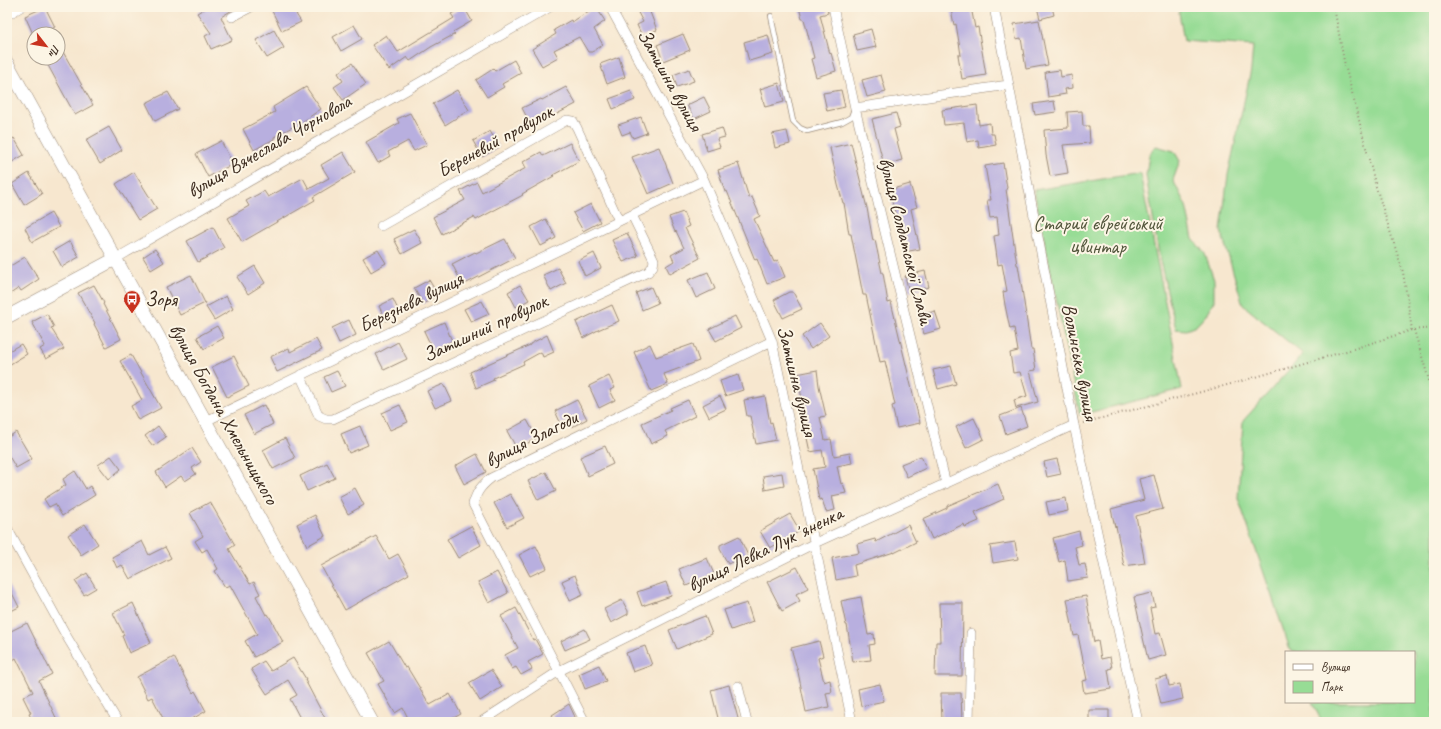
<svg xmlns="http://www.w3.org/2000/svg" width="1441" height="729" viewBox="0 0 1441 729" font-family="Caveat,sans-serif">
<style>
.green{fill:#97dc95;stroke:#69835a}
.building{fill:#b8afdf}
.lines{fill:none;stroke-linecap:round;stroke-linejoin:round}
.lane-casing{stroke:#998876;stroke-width:6}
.street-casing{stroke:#998876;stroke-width:10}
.secondary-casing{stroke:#998876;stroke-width:14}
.path{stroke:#998876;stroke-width:2;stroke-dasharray:1 3;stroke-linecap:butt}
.lane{stroke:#fff;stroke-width:4.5}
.street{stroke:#fff;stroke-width:9}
.secondary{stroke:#fff;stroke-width:13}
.labels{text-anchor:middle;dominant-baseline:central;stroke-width:4;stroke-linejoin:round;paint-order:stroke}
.street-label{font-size:20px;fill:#3b2a1e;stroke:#fcf5e5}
.park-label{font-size:20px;fill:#52563c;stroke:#fcf5e5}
.poi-label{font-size:20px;fill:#3b2a1e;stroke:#fcf5e5;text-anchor:start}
</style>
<rect width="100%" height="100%" fill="#fcf5e5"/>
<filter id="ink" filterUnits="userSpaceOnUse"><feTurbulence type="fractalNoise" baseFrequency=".025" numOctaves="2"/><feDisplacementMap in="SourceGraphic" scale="8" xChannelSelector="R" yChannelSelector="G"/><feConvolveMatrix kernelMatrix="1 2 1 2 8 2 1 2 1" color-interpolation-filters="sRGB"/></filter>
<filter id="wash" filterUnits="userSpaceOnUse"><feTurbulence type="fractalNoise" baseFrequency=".012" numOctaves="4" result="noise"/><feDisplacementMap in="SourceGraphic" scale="16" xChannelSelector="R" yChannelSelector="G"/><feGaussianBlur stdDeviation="0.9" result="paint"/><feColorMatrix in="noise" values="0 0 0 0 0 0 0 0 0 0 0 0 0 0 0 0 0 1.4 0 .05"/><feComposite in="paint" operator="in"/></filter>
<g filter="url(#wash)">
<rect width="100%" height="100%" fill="#f7e7cf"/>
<!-- green -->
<path class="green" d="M1178,7H1434V722H1322L1312,702H1414V652H1291L1238,498L1243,421L1303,354L1243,305L1221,231L1228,175L1251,70L1253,46L1184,41Z
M1156,146L1174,151L1180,161L1173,180L1186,206L1193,239L1205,254L1214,280V301L1206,315L1196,326L1186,330L1176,329L1160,261L1146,175L1149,155Z
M1140,173L1182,389L1080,415L1034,190Z"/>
<g id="blocks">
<!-- building -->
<path class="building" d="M45,7L55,27L39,34H34V36L25,16Z
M207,7H237L221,17L232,40L211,49L205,36L211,33L197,13Z
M270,7H308L296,14L301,22L282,31Z
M463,7H464L472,21L453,32L455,34L431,47L410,61L407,57L389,70L372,45L386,35L398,52L454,18L451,14Z
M595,7H596L605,21L594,29L603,45L592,52H588L579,37L554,50L558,57L542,66L532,49L556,34L554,30L571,20L572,22Z
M635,7H648L657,30L642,36L637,25L643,22Z
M799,7H827L828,13L820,15L830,54L831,53L836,71L816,77L811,59L814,58L804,19H802Z
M962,7H971L975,28L978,27L986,75L962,79L958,55H961L956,24L954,25L951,9Z
M1037,7H1052L1054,15L1040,19Z
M1039,20L1048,65L1026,69L1021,38L1016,39L1014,24Z
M354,25L362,39L341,51L333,37Z
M871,29L876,47L857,51L853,34Z
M274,30L284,48L267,58L256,40Z
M683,34L690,50L663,61L657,45Z
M768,35L773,54L749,61L744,42Z
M58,43L93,105L75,115L44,58H58Z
M619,57L625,77L607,84L600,64Z
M514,60L521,73L502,84L504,87L487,97L476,80L493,69L495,71Z
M352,63L366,84L343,100L334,87L343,81L338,73Z
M689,69L694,81L677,87L673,75Z
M1060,70L1061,77L1072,75L1073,88L1065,89L1066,94L1048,97L1045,72Z
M881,75L886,92L867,97L862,80Z
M779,83L784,102L765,107L760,89Z
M306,87L321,109L305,120L274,137V139L254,150L243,129L275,112L273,107Z
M566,87L576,104L532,127L522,108L541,99L542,100Z
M457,90L469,110L445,125L433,104Z
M841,90L845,107L827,111L823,93Z
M631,91L635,100L613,109L609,99Z
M168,92L178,109L155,121L146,103Z
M704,97L711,111L694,119L687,105Z
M1054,101L1056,112L1035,115L1033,104Z
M977,105L979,125L990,123L991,134H994L996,145L979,148L978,140L967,142L964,123L944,125L942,110Z
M1082,111L1083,126H1089L1090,143L1063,145L1068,173L1050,176L1046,155L1044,130L1068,128L1067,112Z
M410,113L427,145L414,151L408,141L388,152L390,156L378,163L366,142L399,123L397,119Z
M896,113L900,127L894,129L902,160L884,165L872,119Z
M641,117L647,133L633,138L630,132L622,135L618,125Z
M109,127L122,150L100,164L86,140Z
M722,128L725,137L717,139L720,147L707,151L702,134Z
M490,131L499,147L482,157L473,141Z
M787,131L790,144L775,148L772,134Z
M14,138L24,155L7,165V142Z
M221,141L233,164L208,177L196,154Z
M570,143L579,161L553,175L554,176L522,194L523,195L504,205L476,220L474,217L442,234L433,217L465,200L460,191L477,182L482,192L526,168L523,162L541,152L543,156Z
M851,143L867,208L873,241L875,240L882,273H883L888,303L891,302L920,423L897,428L892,406L895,405L885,361L880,362L866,295H863L851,234H849L844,203H843L838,185L830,148Z
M659,147L673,183L648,194L632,157Z
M343,152L355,172L313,197L315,200L242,242L228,218L249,206L246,201L264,191L268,197L303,178L309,189L329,178L321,165Z
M738,163L749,198L752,197L760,216L754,219L774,262L778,260L785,277L767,284L757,259L755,260L746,238L727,191L725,192L718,170Z
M1003,163L1007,188L1006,189L1017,265H1018L1022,289L1031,349H1033L1036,370L1030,371L1038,402L1016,408L1014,400L1027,396L1020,372L1013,373L1010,353L1018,351L1014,328L1010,329L1005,305L1003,292L1007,291L1002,264L998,265L994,236L999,235L997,217L990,218L987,200H991L985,166Z
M134,172L157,209L138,220L116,184Z
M29,173L42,194L24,205L12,184Z
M910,184L917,207L911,209L920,249L904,252L896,217L889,190Z
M591,204L600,222L583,231L573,213Z
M683,212L689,226L685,228L700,258L670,274L666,266L674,261L671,255L684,248L676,231L675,232L669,217Z
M51,213L59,227L32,242L25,228Z
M546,219L556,238L541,246L531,227Z
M213,227L224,248L198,262L187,241Z
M414,229L422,243L402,254L394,239Z
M627,233L638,256L623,262L612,240Z
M505,239L515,258L463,285L452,264L475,252L476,253Z
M70,241L79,257L62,267L53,251Z
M155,249L164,262L151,270L143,257Z
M378,250L386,263L371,272L363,258Z
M594,253L601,268L585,276L578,261Z
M25,257L39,279L21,291L19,288L7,296V268Z
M255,266L265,283L248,294L237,277Z
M558,268L566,283L551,291L543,275Z
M925,271L929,287L909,292L905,276Z
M708,272L715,289L696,298L688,280Z
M191,275L205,303L180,315L166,287Z
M429,280L438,295L423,304L414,288Z
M94,285L104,303L103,304L121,339L106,347L94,324L95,323L78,293Z
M520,285L529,300L516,307L508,292Z
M651,287L658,303L642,310L636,293Z
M789,292H793L802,309L783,318L774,300Z
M226,296L233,309L214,320L206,307Z
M393,299L400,314L386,321L379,306Z
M482,301L489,314L471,322L464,309Z
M612,305L619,321L600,329L583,338L576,322Z
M935,311L941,329L924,334L919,316Z
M47,314L54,327L51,328L64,349L46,359L40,349L45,346L32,322Z
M735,316L741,328L716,341L709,329Z
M349,320L356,335L339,343L332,328Z
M444,322L452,341L433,350L424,331Z
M820,323L829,336L811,349L802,336Z
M217,326L224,338L204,349L197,337Z
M547,335L554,352L543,357L541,352L523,362L524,364L493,378L494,380L476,388L470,372L530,345V344Z
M316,339L322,350L277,372L270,357L289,348L290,352Z
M398,342L407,359L384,370L376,354Z
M21,344L27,354L7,366V352Z
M650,344L656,357L693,344L699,361L664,374L668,384L651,391L634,352Z
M131,355L161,408L138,420L131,406L142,400L120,361Z
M234,356L249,386L227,397L212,367Z
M951,366L956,384L938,389L933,370Z
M817,370L819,386L826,416L820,417L825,440L831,439L834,456L850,453L852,463L837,466L841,484L843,483L846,493L832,496L835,510L826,512L822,499L819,500L813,469L825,467L822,450L810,452L805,429H808L802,404H803L797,374Z
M337,371L345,386L331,392L324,377Z
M738,375L743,390L725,396L720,381Z
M609,376L615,388L610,390L615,400L599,408L589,386Z
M444,384L452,401L435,408L427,391Z
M720,396L726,409L709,417L703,405Z
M765,396L770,423L772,422L776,440L756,444L750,416H747L744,400Z
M577,400L587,419L572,427L569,421L561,424L555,411Z
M688,400L695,416L665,431L668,436L651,444L642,423L671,410L670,408Z
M264,405L273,424L254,434L244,415Z
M400,405L408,422L390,430L382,413Z
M1021,408L1027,426L1006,434L1000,416Z
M974,418L984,439L966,448L956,427Z
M527,420L537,438L517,449L507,431Z
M158,426L166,437L153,446L145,436Z
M360,426L368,445L349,453L341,434Z
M16,432L32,459L16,468L7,453V438Z
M285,438L295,458L273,469L263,450Z
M605,446L613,464L588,476L580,457Z
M192,448L201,462L192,468L196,474L185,481L181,476L165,487L156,472Z
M477,454L486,472L464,484L455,466Z
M111,456L121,469L109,479L98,465Z
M921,456L926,468L907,477L901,464Z
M1057,459L1061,474L1047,477L1044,462Z
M327,463L335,478L307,491L300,476Z
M75,471L86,489L90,486L95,495L62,516L55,504L49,507L44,499L66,485L63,479Z
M546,472L556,491L538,500L528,481Z
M782,473L784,486L765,490L763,476Z
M1154,475L1163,509L1136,516L1145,563L1124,566L1116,526L1115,527L1111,509L1144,500L1139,479Z
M998,484L1004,499L975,512L979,521L965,527L964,524L932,539L923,519L947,508V506Z
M355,488L364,505L348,514L339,497Z
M510,494L524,518L507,527L494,503Z
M1066,498L1068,511L1049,515L1046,502Z
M210,502L235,545L229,549L250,584L254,582L260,594L256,596L266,615L268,614L283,642L254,657L245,641L257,634L251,623L230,585L225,587L215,571L218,569L207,549L202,552L195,541L203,536L190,513Z
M790,514L800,531L770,548L760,531Z
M315,515L325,536L307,546L297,524Z
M85,524L98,544L81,555L68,535Z
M908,525L916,542L894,553V552L854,565L856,576L836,580L832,558L859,553L857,544L875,539L876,542Z
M471,526L481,545L458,558L447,539Z
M1079,531L1082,545L1075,547L1079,565L1085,564L1088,578L1068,581L1065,560L1059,562L1053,538Z
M376,536L389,559L398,554L409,574L345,610L321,566Z
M739,536L750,560L741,565L738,559L728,564L720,549V545Z
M142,541L149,555L165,547L171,558L130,579L122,565L117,568L112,557Z
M1015,542L1018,559L993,563L990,546Z
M536,546L547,568L530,576L519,555Z
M707,558L714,574L686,586L679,569Z
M797,567L808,588L796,594L800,601L782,611L767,582Z
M497,572L508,593L489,603L478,582Z
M87,573L96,588L84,595L75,581Z
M575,575L583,595L570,601L562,581Z
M666,582L671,596L642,606L637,592Z
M7,583L19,607L7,613Z
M1152,593L1155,607L1150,608L1155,634L1160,633L1166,655L1148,660L1134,597Z
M1086,596L1094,642L1098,641L1101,659L1110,657L1112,668L1108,669L1111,689L1084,693L1082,681L1087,680L1078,635L1074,636L1067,599Z
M861,597L868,635L874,634L875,644L869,645L871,660L853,662L847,625H846L841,601Z
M622,600L628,611V614L611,623L604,609Z
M133,603L151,643L129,653L122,636L124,635L113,613Z
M747,603L753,622L731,630L724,610Z
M939,603H963L962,676H935L936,642H940Z
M516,608L533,640L535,639L543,654L528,662L532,669L521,675L516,667L512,669L505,655L518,648L501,616Z
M705,616L712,634L677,649L669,630Z
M27,623L52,674L39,681L58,722H33L29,714L31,713L23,697L33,692L16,658L13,660L7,648V633Z
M585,629L590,639L565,650L561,641Z
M389,641L405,668L407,667L430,705L450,694L461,714L446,722H410L403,708L395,713L378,684L384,681L368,653Z
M819,641L823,656L818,658L824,682L830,680L832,692L826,693L829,707L806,712L798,672L791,648Z
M645,646L652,665L633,672L626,653Z
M174,657L193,693L195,691L206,711L187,722H165L152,697L148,699L137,677Z
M293,658L306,679L305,680L327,722H302L290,699L297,695L288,680L267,694L251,669L264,661L271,671Z
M599,665L606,681L585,689L579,674Z
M491,670L502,687L480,701L469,683Z
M1167,676L1169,686L1180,684L1183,699L1161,704L1155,679Z
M880,684L884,701L861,706L858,689Z
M729,685L733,700L739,722H719L711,690Z
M941,693H961L962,722H942Z
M569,704L575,717L566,722H556L552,715Z
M1089,710H1109V722H1095V720H1089Z"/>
</g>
</g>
<g filter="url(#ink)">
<use href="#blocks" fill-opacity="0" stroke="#998876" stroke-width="1"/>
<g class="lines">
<!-- lane casing -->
<g class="lane-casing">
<path id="lane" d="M771,16L793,121L800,128L807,131L842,122L851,117L854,109"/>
</g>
<!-- street casing -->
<g class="street-casing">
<path id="street" d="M610,7L704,180L772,341L852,722
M833,7L855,108L946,484
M994,7L1074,425L1138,722
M7,15L21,7
M232,17L251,7
M855,108L1008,85
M381,226L567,120L573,121L577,128L619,221
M115,259L550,7
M300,375L319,416L326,419H333L648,272L653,266L654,260L632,215
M206,421L704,180
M7,528L67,637L118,722
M738,686L747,722
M481,722L559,671L815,543L1074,425
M585,722L473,504C477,491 481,486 491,478L772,341
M969,722L971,633"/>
</g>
<!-- secondary casing -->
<g class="secondary-casing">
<path id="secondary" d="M7,63L372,722
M7,317L115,259"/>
</g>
<!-- path -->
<path class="path" d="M1334,7L1344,61L1376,187L1403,272L1412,330
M1414,330L1434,397
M1083,423L1235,383L1353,349L1412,330L1434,328"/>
<!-- lane -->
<use href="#lane" class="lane"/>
<!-- street -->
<use href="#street" class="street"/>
<!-- secondary -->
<use href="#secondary" class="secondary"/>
</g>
</g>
<!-- icons -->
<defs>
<g id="bus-pin" transform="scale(0.9)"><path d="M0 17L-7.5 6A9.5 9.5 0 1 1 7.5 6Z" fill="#c8321e" stroke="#fcf5e5"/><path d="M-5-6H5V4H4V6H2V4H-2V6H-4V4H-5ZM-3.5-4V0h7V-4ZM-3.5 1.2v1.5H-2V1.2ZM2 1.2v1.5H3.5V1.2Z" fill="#fff"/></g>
</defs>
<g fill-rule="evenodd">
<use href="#bus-pin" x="132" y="299"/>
</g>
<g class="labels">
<!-- street labels -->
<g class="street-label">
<text transform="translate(670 80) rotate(61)">Затишна вулиця</text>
<text transform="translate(495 141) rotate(-29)">Береневий провулок</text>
<text transform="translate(269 146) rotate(-30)">вулиця Вячеслава Чорновола</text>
<text transform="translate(906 241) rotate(76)">вулиця Солдатської Слави</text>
<text transform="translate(411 302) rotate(-26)">Березнева вулиця</text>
<text transform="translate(485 328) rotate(-25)">Затишний провулок</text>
<text transform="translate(1080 362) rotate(79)">Волинська вулиця</text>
<text transform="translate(797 381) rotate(76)">Затишна вулиця</text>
<text transform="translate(224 414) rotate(61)">вулиця Богдана Хмельницького</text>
<text transform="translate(531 439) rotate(-27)">вулиця Злагоди</text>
<text transform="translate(765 549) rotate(-26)">вулиця Левка Лукʼяненка</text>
</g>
<!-- park labels -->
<g class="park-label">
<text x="1098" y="223">Старий єврейський<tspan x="1098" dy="23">цвинтар</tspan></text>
</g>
<!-- poi labels -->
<g class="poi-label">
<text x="145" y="299">Зоря</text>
</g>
</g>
<!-- margin -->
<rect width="1441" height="729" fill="none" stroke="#fcf5e5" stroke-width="24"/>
<!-- legend -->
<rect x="1285" y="651" width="130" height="52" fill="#fcf5e5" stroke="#afa495"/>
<rect x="1293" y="664" width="20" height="6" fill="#ffffff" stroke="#afa495"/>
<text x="1321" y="671" font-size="12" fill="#3b2a1e">Вулиця</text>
<rect x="1293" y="681" width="20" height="12" fill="#97dc95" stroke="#afa495"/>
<text x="1321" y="691" font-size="12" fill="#3b2a1e">Парк</text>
<!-- north arrow -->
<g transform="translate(46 46) rotate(121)"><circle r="19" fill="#fcf5e5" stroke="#afa495"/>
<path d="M0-3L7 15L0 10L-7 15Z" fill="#c8321e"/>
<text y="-6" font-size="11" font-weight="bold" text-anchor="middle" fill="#3b2a1e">Пн</text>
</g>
</svg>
